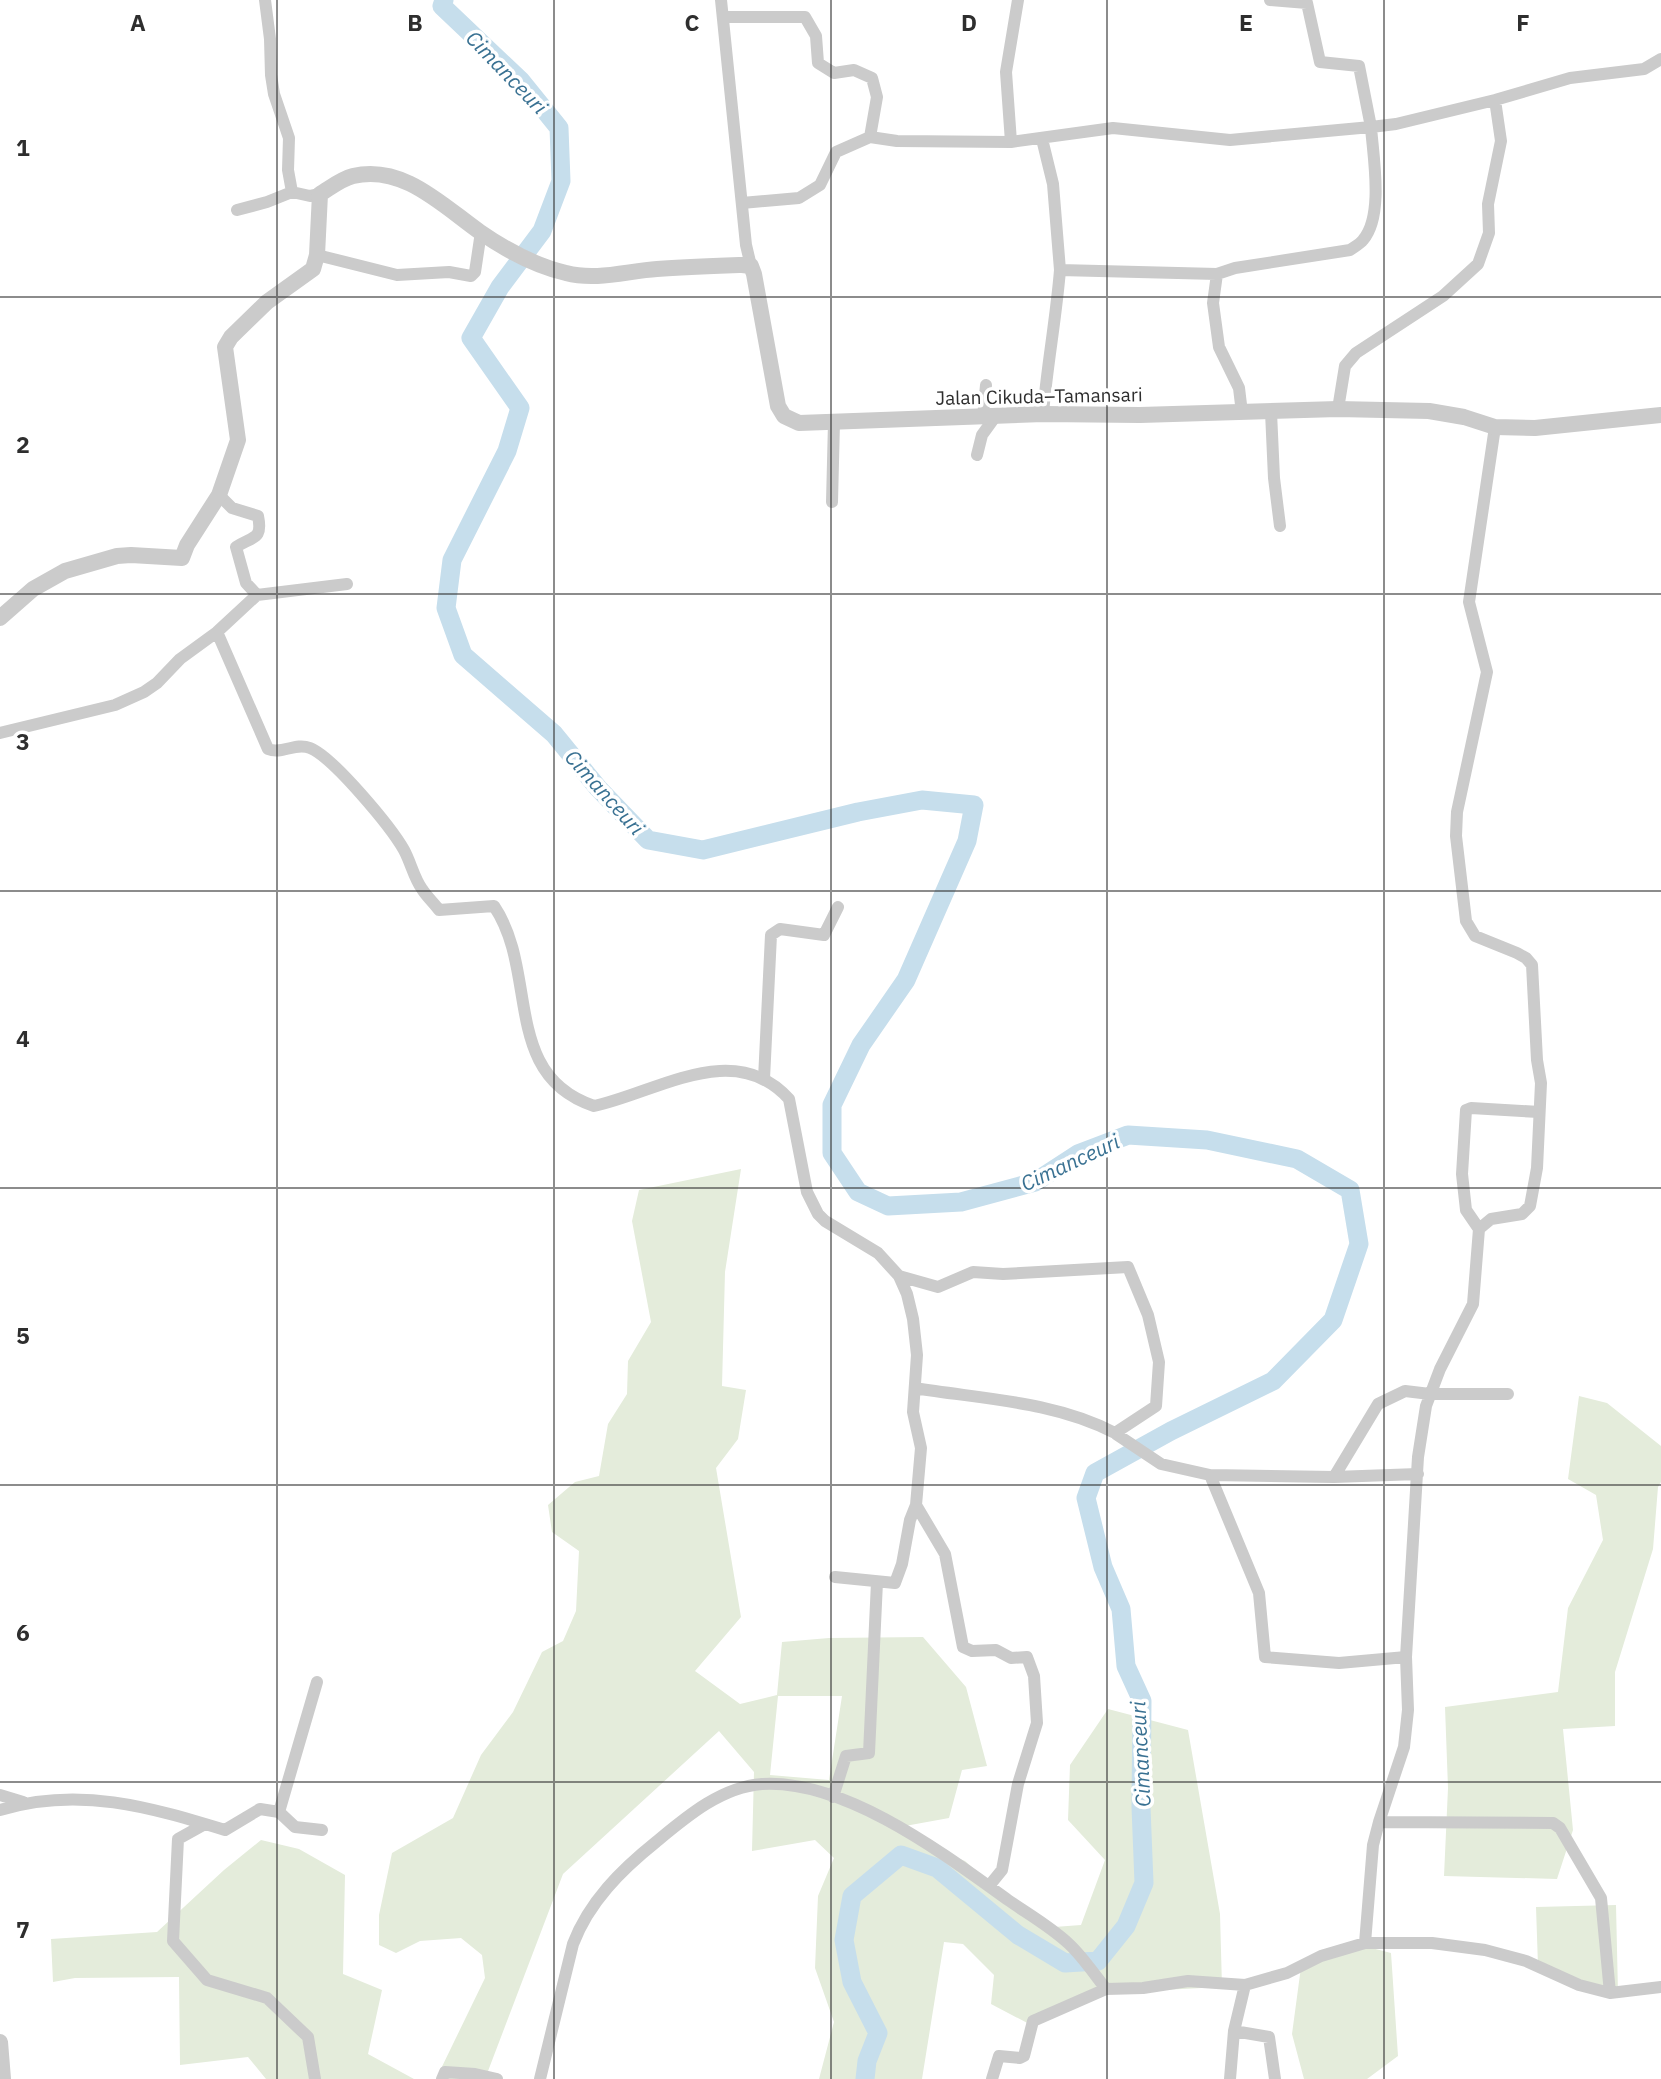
<svg xmlns="http://www.w3.org/2000/svg" width="1661" height="2079" viewBox="0 0 1661 2079" font-family="'IBM Plex Sans',sans-serif">
<style>
.green{fill:#e4ecdb;fill-rule:evenodd}
.lines{fill:none;stroke-linecap:round;stroke-linejoin:round}
.river{stroke:#c6deec;stroke-width:19}
.minor{stroke:#cbcbcb;stroke-width:12}
.tertiary{stroke:#cbcbcb;stroke-width:16}
.grid{fill:none;stroke:#2e2e2e;stroke-width:2;stroke-opacity:0.55}
.labels{text-anchor:middle;dominant-baseline:central;stroke-width:7;stroke-linejoin:round;paint-order:stroke}
.street-label{font-size:19px;fill:#2e2e2e;stroke:#fff}
.water-label{font-size:21px;font-style:italic;fill:#397192;stroke:#fff}
.grid-label{font-size:23px;text-anchor:middle;font-weight:bold;fill:#2e2e2e;stroke:#fff;stroke-width:7;stroke-linejoin:round;paint-order:stroke}
</style>
<rect width="100%" height="100%" fill="#fff"/>
<!-- green -->
<path class="green" d="M741,1169L725,1272L722,1386L746,1390L738,1439L716,1468L741,1617L695,1671L740,1704L777,1695L782,1642L829,1638L923,1637L966,1687L987,1766L962,1770L949,1818L905,1826L906,1837L965,1861L1041,1928L1081,1925L1105,1860L1068,1820L1070,1765L1108,1709L1188,1730L1220,1914L1222,1987L1102,1993L1033,2026L991,2004L994,1975L963,1944L944,1942L922,2079H819L834,2022L815,1968L818,1896L834,1858L815,1840L752,1851L754,1772L719,1731L563,1874L485,2079H436L485,1978L482,1955L461,1938L420,1941L396,1953L379,1945V1915L392,1853L453,1818L481,1755L513,1712L542,1652L563,1641L576,1611L579,1551L552,1532L548,1505L575,1482L599,1476L608,1424L627,1394L628,1361L651,1322L632,1221L639,1190ZM778,1696H842L829,1780L770,1775Z
M1579,1396L1607,1403L1661,1446V1482L1658,1487L1653,1549L1615,1672V1726L1563,1729L1573,1830L1557,1879L1444,1876L1448,1788L1445,1707L1558,1692L1568,1608L1603,1540L1596,1495L1568,1479Z
M261,1840L299,1849L345,1875L343,1974L382,1990L368,2054L414,2079H266L248,2057L180,2065L179,1977L75,1978L53,1982L51,1939L157,1932L224,1870Z
M1616,1905L1618,1993L1538,1966L1536,1907Z
M1360,1945L1391,1953L1398,2056L1367,2079H1304L1292,2034L1301,1967Z"/>
<g class="lines">
<!-- river -->
<path class="river" d="M444,0L442,6L521,81L559,128L561,181L542,231L500,287L471,338L520,408L507,451L452,560L446,608L463,655L554,734L598,788L648,840L703,850L858,812L922,800L974,805L967,841L906,980L861,1045L832,1105V1153L858,1192L888,1206L961,1202L1035,1182L1078,1154L1128,1135L1207,1140L1297,1159L1350,1190L1359,1244L1333,1320L1273,1381L1171,1431L1095,1473L1086,1498L1103,1567L1121,1609L1126,1666L1142,1701L1141,1807L1144,1883L1126,1926L1098,1961L1065,1963L1018,1935L937,1868L901,1855L852,1896L844,1940L852,1982L878,2033L867,2061L865,2079"/>
<!-- minor -->
<path class="minor" d="M265,0L270,39L271,75L274,94L289,138L288,170L292,192L310,196L320,194
M721,0L746,245L751,266
M724,17H805L816,36L818,63L834,73L854,70L872,78L877,97L870,137L897,141L1011,142L1113,128L1230,140L1371,127L1359,66L1320,62L1307,3L1270,0
M1042,139L1053,184L1060,270L1217,274
M1011,142L1006,72L1018,0
M742,203L799,198L820,185L836,152L870,137
M237,210L267,202L292,192
M317,255L397,275L449,272L471,276L475,272L481,232
M1338,409L1345,366L1356,353L1443,296L1478,264L1489,233L1488,204L1501,141L1495,100
M1271,412L1274,478L1280,526
M1242,413L1239,388L1219,347L1213,303L1217,274L1235,268L1350,250C1354,247 1360,244 1363,240C1384,216 1373,156 1371,127L1396,124L1495,100L1570,78L1644,69L1661,59
M1043,414C1047,366 1056,319 1060,270
M983,417L986,385
M977,455L982,435L995,417
M219,495L232,508L258,516C263,540 253,536 236,547L246,583L257,595
M832,502L834,422
M217,632L268,749C282,755 295,742 310,748C333,757 391,827 404,850C411,863 414,878 422,889C427,897 434,903 439,910L494,906C539,972 501,1075 594,1106C656,1093 734,1038 789,1099L807,1192L818,1214L825,1221L878,1253L899,1276L907,1294L913,1319L917,1355L913,1412L921,1448L916,1505L910,1520L902,1564L895,1583L835,1577
M0,733L115,705L144,692L157,683L180,659L217,632L257,595L347,584
M764,1079L771,935L780,929L824,935L838,907
M1479,1229L1466,1210L1462,1174L1466,1110L1471,1108L1539,1112
M899,1276L938,1287L973,1272L1003,1274L1128,1267L1148,1315L1159,1362L1156,1406L1115,1433C1054,1401 981,1399 915,1388
M1116,1434L1161,1464L1210,1475L1334,1477L1418,1474
M1210,1475L1259,1593L1265,1657L1339,1663L1406,1657
M1334,1477L1378,1404L1405,1391L1430,1394H1508
M916,1505L945,1554L963,1647L972,1651L996,1650L1011,1658L1027,1657L1034,1676L1037,1723L1018,1784L1002,1870L989,1886
M0,1795L23,1802
M833,1797L846,1756L869,1753L877,1582
M0,1810C79,1786 149,1807 225,1830L260,1809L279,1812L295,1827L322,1830
M279,1812L317,1682
M1379,1822L1553,1823L1560,1828L1601,1898L1610,1993
M205,1824L178,1839L173,1941L207,1980L267,1998L308,2037L315,2079
M1365,1943L1373,1845L1379,1822L1404,1747L1408,1710L1406,1657L1418,1457L1426,1406L1440,1369L1473,1304L1479,1229L1491,1219L1522,1214L1530,1206L1537,1168L1541,1083L1537,1060L1532,965L1526,958L1517,953L1475,936L1466,921L1456,836L1457,812L1487,672L1469,602L1495,427
M1234,2031L1269,2037L1275,2079
M442,2079L445,2072L475,2074L497,2079
M540,2079L573,1944C589,1902 621,1870 656,1842C686,1817 721,1787 762,1784C845,1779 944,1854 1008,1900C1028,1914 1051,1927 1069,1944C1083,1957 1094,1974 1106,1989
M992,2079L999,2056L1020,2058L1024,2056L1033,2021L1106,1989L1143,1988L1188,1981L1245,1985
M1230,2079L1234,2031L1245,1985L1287,1973L1321,1956L1365,1943H1432L1485,1950L1526,1961L1579,1985L1610,1993L1661,1987"/>
<!-- tertiary -->
<path class="tertiary" d="M0,618L33,589L65,571L117,556L131,555L182,558L187,545L219,495L238,440L225,347L231,337L267,302L313,269L317,255L320,194C330,188 341,179 353,176C403,164 443,206 480,232C506,250 536,266 566,273C596,281 627,271 657,269C685,267 714,266 742,265L751,266L754,274L778,406L784,416L799,423L1043,414L1140,415L1338,409L1429,411L1464,417L1495,427L1535,428L1661,415
M0,2042L3,2079"/>
</g>
<!-- grid -->
<path class="grid" d="M277,0V2079M554,0V2079M831,0V2079M1107,0V2079M1384,0V2079M0,297H1661M0,594H1661M0,891H1661M0,1188H1661M0,1485H1661M0,1782H1661"/>
<g class="labels">
<!-- street labels -->
<g class="street-label">
<text transform="translate(1039 396) rotate(-1)">Jalan Cikuda–Tamansari</text>
</g>
<!-- water labels -->
<g class="water-label">
<text transform="translate(507 72) rotate(46)">Cimanceuri</text>
<text transform="translate(605 792) rotate(48)">Cimanceuri</text>
<text transform="translate(1070 1162) rotate(-25)">Cimanceuri</text>
<text transform="translate(1140 1754) rotate(-93)">Cimanceuri</text>
</g>
</g>
<g class="grid-label">
<text x="138" y="31">A</text>
<text x="415" y="31">B</text>
<text x="692" y="31">C</text>
<text x="969" y="31">D</text>
<text x="1246" y="31">E</text>
<text x="1523" y="31">F</text>
<text x="23" y="156">1</text>
<text x="23" y="453">2</text>
<text x="23" y="750">3</text>
<text x="23" y="1047">4</text>
<text x="23" y="1344">5</text>
<text x="23" y="1641">6</text>
<text x="23" y="1938">7</text>
</g>
</svg>
